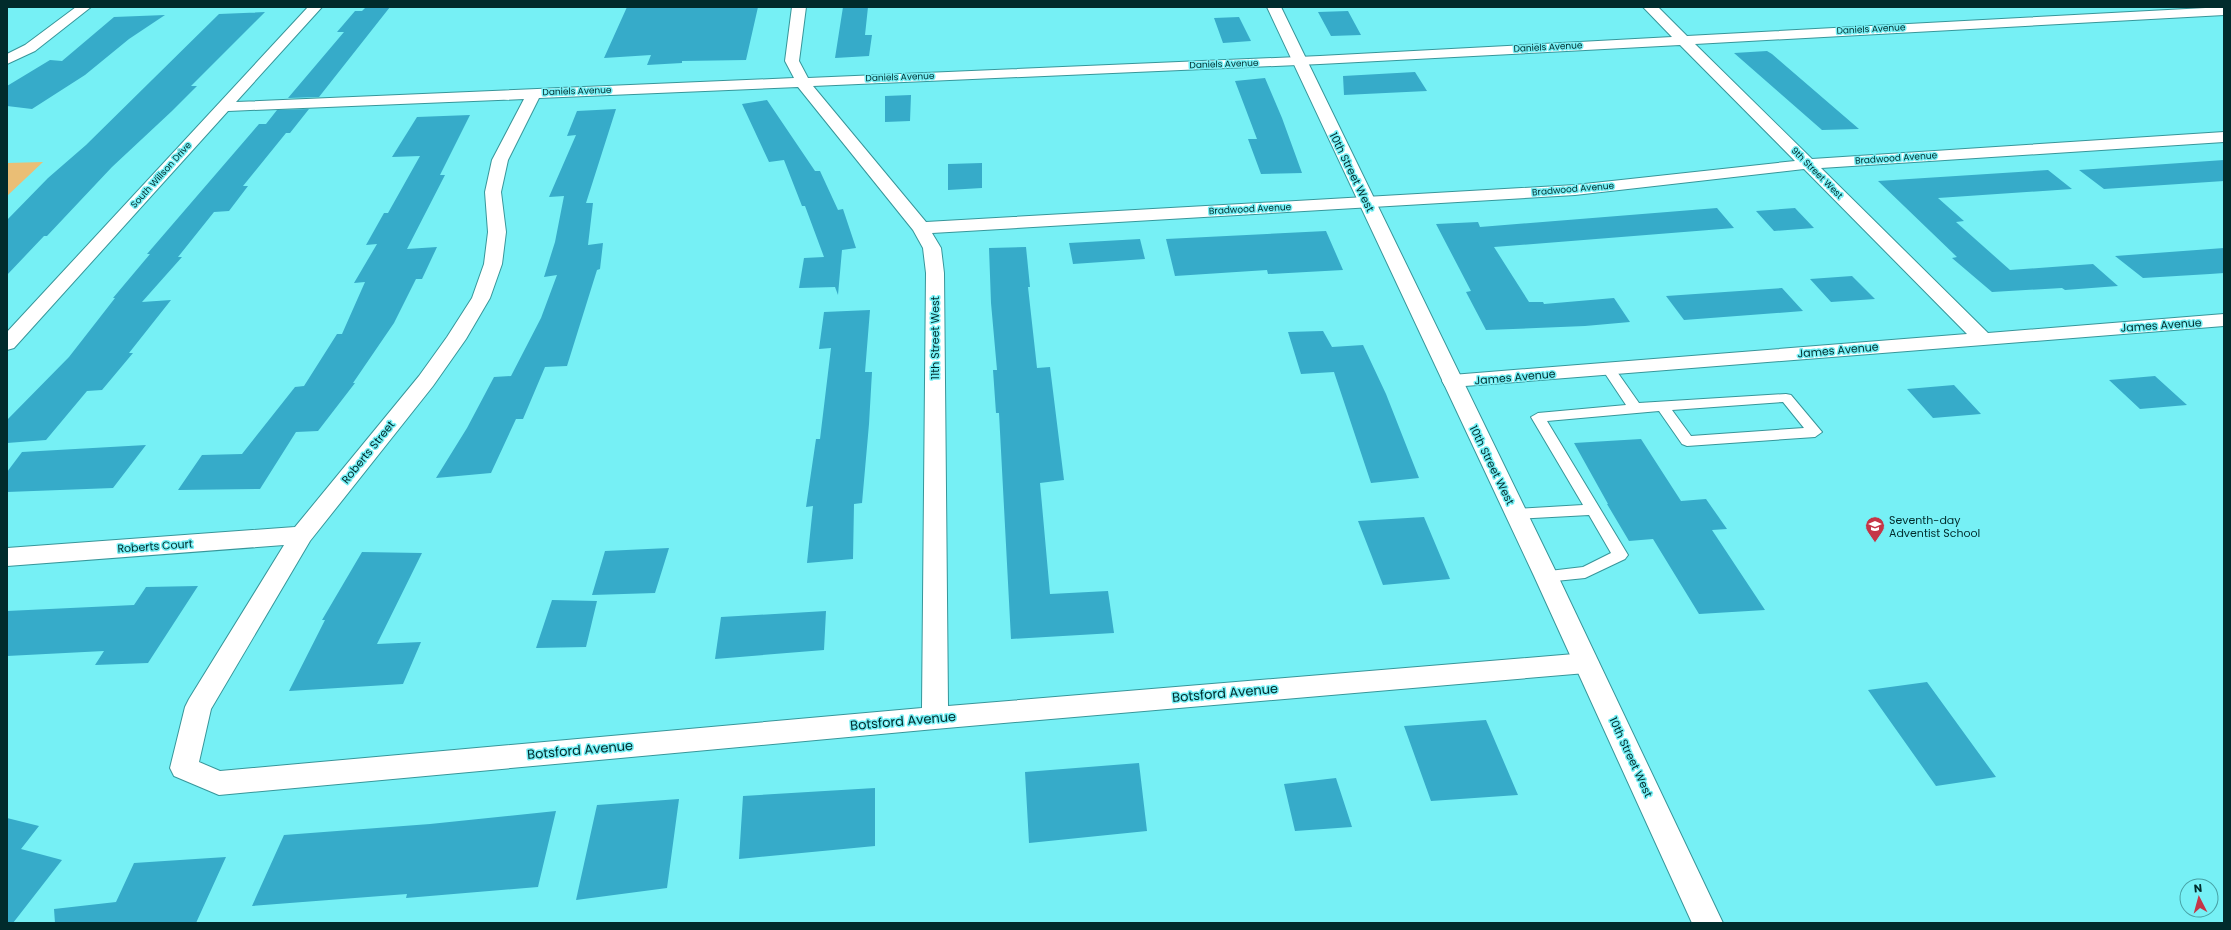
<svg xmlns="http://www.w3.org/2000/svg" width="2231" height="930" viewBox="0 0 2231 930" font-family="Poppins,sans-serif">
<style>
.green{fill:#eabe75}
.building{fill:#36abc9}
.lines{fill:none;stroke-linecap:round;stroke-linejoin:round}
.lane-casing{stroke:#37969a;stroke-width:2}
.street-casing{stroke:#37969a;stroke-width:2}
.secondary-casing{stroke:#37969a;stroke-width:2}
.lane{fill:#fff;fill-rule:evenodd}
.street{fill:#fff;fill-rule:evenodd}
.secondary{fill:#fff;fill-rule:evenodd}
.labels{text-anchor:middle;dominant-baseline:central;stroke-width:3;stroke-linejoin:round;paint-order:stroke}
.far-street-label{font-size:9px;fill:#012b2c;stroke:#76f0f5}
.street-label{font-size:11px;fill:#012b2c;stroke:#76f0f5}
.poi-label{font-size:11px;fill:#012b2c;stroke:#76f0f5;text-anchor:start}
.near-street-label{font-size:13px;fill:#012b2c;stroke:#76f0f5}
</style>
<rect width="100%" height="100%" fill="#76f0f5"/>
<!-- green -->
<path class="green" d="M43,162L7,196V163Z"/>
<!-- building -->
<path class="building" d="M366,7H390L319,97L288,98L344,32H337L355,11H362Z
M627,7H758L746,60L682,61V63L647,65L651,55L604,58Z
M843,7H868L865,35H872L869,56L835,58Z
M1348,11L1361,35L1331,36L1318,12Z
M265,12L191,86H197L172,111L112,167L47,236H44L7,275V220L48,178L86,145L219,14Z
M165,15L129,39L85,75L32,109L7,106V86L50,60L62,61L114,17Z
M1239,17L1251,41L1223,43L1214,18Z
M1767,51L1772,54L1859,129L1822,130L1734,53Z
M1415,72L1427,91L1344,95L1343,76Z
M1265,78L1282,118L1302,173L1261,174L1248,139H1257L1235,81Z
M911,95L910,121L885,122V96Z
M767,100L815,171H820L838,210L843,209L856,248L842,250L838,295L835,287L799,288L804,258L824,257L805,206H802L784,160L769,162L742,104Z
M309,109L290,133H286L243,186H248L229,211L214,212L178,257H182L142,302L171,300L129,353H133L102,390L87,391L46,440L7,443V420L69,357L115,298H113L150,254H147L259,124H266L277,110Z
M616,109L586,203H593L588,245L603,243L600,269L597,270L567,366L545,367L523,419H516L491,473L436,478L467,428L494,377L511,376L541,318L557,275L544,277L555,242L564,196L549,197L576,135L567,136L577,111Z
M470,115L440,175H445L407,249L437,247L422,279H416L394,323L353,383H355L318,431L296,432L260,489L178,490L202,455L242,454L295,387L304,386L337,334H342L365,282L354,283L377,244L366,245L384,213H388L420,156L392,157L417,117Z
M2224,160V181L2104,189L2079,170Z
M982,163V188L948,190V164Z
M2048,170L2072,189L1938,198L1964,221L1956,222L2010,270L2093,264L2118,286L2065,290L2062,288L1992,292L1952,258L1957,257L1878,181Z
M1717,208L1734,228L1494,247L1529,302H1543L1544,304L1614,298L1630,322L1585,326L1486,330L1466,292L1471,291L1436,224L1478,222L1480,227Z
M1795,208L1814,228L1774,231L1756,211Z
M1326,231L1343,270L1268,274L1267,270L1175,276L1166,239Z
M1140,239L1145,259L1073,264L1069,243Z
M1026,247L1030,287H1028L1037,368L1050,367L1064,480L1040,483L1050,594L1108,591L1114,633L1011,639L999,413H996L993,370H997L991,303L989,248Z
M2224,248V273L2210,274L2143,278L2115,256Z
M1852,276L1875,299L1831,302L1810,279Z
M1782,288L1803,311L1684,320L1666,296Z
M870,310L865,372H872L869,424L862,503L854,504L853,559L807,563L813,506L806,507L816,439H820L831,348L819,349L824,312Z
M1323,331L1332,347L1363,345L1386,394L1419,478L1371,483L1334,372L1301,374L1288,332Z
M2155,376L2187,405L2140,409L2109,380Z
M1954,385L1981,414L1933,418L1907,389Z
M1641,439L1681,501L1706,499L1727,529L1712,530L1765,610L1699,614L1653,539L1629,541L1607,504H1608L1574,443Z
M146,445L113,488L7,492V472L22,452Z
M1424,517L1450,579L1383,585L1358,521Z
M669,548L655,593L592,595L605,551Z
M362,552L422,553L377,644L421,642L403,684L289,691L325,620H322Z
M198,586L148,663L95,665L104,651L7,656V611L134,605L146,587Z
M552,600L597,601L586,647L536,648Z
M826,611L824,650L715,659L721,617Z
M1927,682L1996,777L1936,786L1868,690Z
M1486,720L1518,795L1431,801L1404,726Z
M1139,763L1147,831L1029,843L1025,772Z
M1336,778L1352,827L1295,831L1284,784Z
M875,788V846L739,859L743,796Z
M679,799L667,888L576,900L597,805Z
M556,811L538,887L406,898L407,894L252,906L284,835L430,824Z
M7,818L39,826L21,849L62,860L13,923H7Z
M226,857L196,923H55L54,909L116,902L134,863Z"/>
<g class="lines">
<!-- lane casing -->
<g class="lane-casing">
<path id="lane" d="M1608,365L1613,366L1639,403L1786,394L1791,395L1822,432L1815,437L1687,446L1682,444L1659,411L1547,421L1628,555L1625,559L1585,578L1546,582L1541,580L1538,576L1541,572L1583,567L1611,553L1589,515L1516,519L1511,518L1509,514L1511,510L1516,509L1583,505L1531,417L1538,413L1626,405L1602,369ZM1783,402L1804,428L1691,436L1672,410Z"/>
</g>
<!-- street casing -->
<g class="street-casing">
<path id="street" d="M76,7H91L35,51L7,64V54L25,45Z
M308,7H322L236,102L794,78L785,61L792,7H806L799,61L808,78L1320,56L1672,37L1643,7H1658L1687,36L2224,7V15L1695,44L1812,159L2224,132V142L1821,168L1988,333L2224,314V326L1452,387L1445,386L1442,381L1445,376L1452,375L1967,334L1804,169L1575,195L932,233L941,248L944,273L948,706L1586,653L1595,656L1599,663L1595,670L1586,673L935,729L219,795L174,776L170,768L185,707L189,699L284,545L7,566V548L295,527L419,376L447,337L472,298L484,264L488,232L485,192L492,160L524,99L228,111L14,348L7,350V332ZM1680,45L1795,161L1575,185L926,222L813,86L1320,64ZM798,87L913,230L923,248L926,273L922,708L220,771L199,762L211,709L310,541L433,386L466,339L490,298L502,264L506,232L501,192L508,160L539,98Z"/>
</g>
<!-- secondary casing -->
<g class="secondary-casing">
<path id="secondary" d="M1267,7H1281L1558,576L1723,923H1692L1534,576Z"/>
</g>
<!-- lane -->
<use href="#lane" class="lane"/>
<!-- street -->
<use href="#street" class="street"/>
<!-- secondary -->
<use href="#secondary" class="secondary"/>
</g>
<!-- icons -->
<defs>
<g id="school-pin" transform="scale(1)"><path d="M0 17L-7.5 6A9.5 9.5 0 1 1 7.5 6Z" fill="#c53547" stroke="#76f0f5"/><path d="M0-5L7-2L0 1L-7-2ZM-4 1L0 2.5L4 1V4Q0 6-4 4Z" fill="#fff"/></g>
</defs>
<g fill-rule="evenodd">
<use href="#school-pin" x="1875" y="526"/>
</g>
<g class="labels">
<!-- far-street labels -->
<g class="far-street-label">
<text transform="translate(1871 29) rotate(-3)">Daniels Avenue</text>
<text transform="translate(1548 47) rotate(-3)">Daniels Avenue</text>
<text transform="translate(1224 64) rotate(-2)">Daniels Avenue</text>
<text transform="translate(900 77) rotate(-2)">Daniels Avenue</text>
<text transform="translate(577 91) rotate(-2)">Daniels Avenue</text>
<text transform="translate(1896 158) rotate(-4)">Bradwood Avenue</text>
<text transform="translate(1817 173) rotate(45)">9th Street West</text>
<text transform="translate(161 175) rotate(-48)">South Willson Drive</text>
<text transform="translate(1573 189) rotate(-5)">Bradwood Avenue</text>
<text transform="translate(1250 209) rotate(-3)">Bradwood Avenue</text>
</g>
<!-- street labels -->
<g class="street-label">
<text transform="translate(1352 172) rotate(64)">10th Street West</text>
<text transform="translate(2161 325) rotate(-4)">James Avenue</text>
<text transform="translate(935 338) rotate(-90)">11th Street West</text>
<text transform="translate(1838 350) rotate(-5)">James Avenue</text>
<text transform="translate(1515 377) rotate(-5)">James Avenue</text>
<text transform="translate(368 452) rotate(-51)">Roberts Street</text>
<text transform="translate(1492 465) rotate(64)">10th Street West</text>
<text transform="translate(155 546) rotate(-4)">Roberts Court</text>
<text transform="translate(1631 757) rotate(65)">10th Street West</text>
</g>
<!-- poi labels -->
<g class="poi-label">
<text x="1889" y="520">Seventh-day<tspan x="1889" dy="13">Adventist School</tspan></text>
</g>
<!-- near-street labels -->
<g class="near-street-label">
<text transform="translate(1225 693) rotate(-5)">Botsford Avenue</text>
<text transform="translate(903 721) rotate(-5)">Botsford Avenue</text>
<text transform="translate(580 750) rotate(-5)">Botsford Avenue</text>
</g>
</g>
<!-- border -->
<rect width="2231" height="930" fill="none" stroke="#012b2c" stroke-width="16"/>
<!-- north arrow -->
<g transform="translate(2199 898) rotate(354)"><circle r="19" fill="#76f0f5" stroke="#47a1a5"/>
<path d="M0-3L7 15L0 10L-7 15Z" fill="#c53547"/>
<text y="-6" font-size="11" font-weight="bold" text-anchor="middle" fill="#012b2c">N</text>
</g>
</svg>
